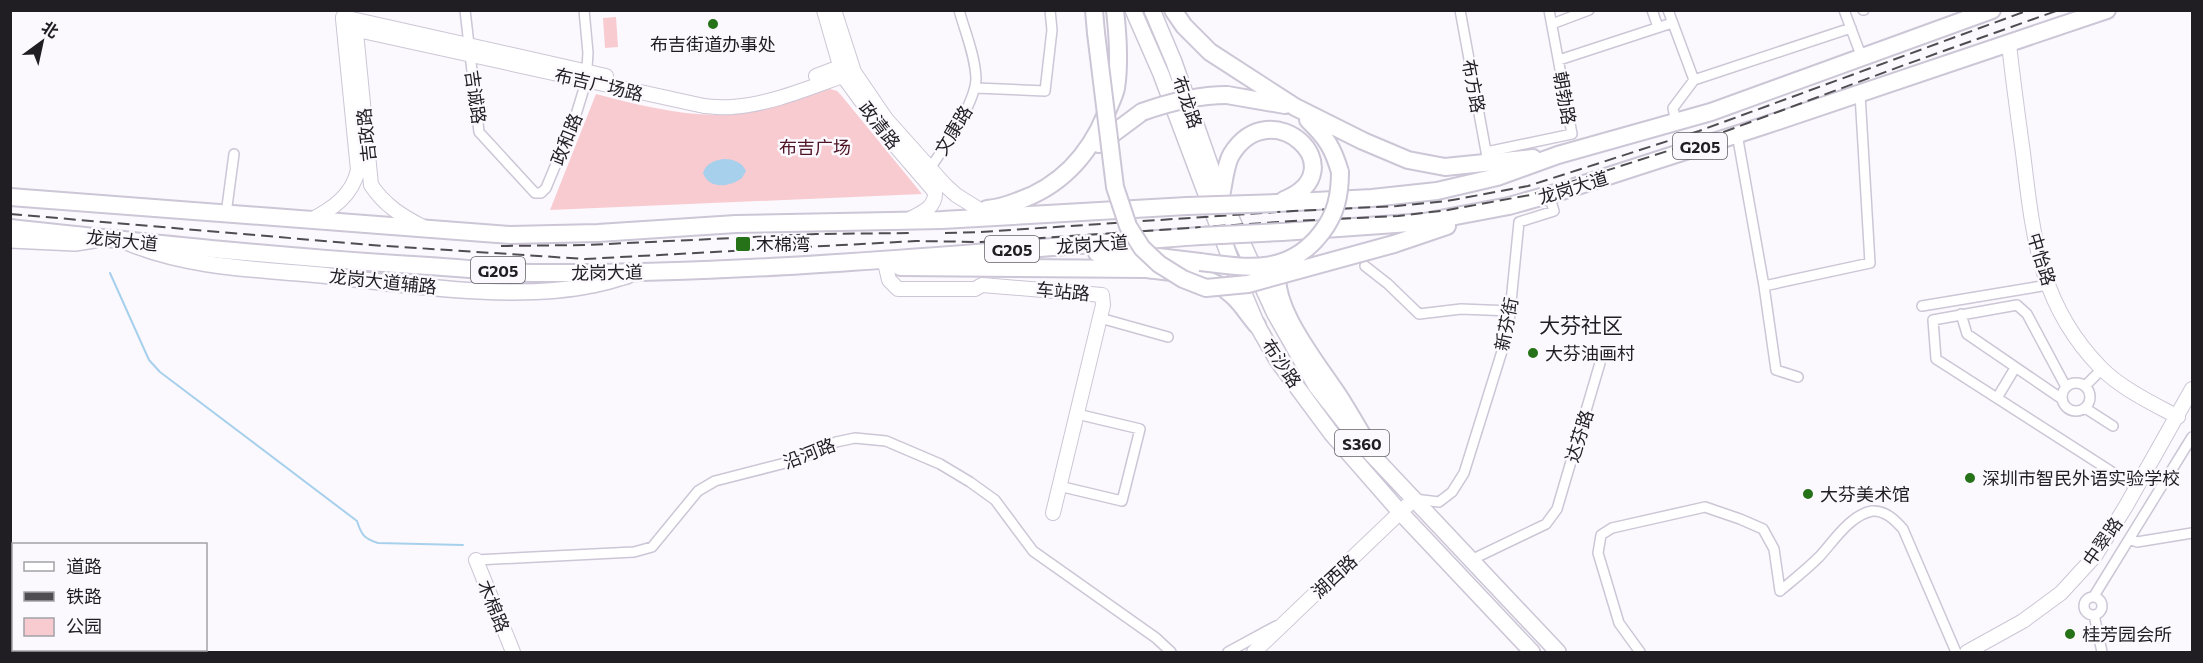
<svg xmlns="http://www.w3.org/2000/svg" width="2203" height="663" viewBox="0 0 2203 663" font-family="Commissioner,'Noto Sans SC',sans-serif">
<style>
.green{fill:#f8cbd1}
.water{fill:#a7d0ec}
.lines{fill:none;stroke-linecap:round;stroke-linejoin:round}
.stream{stroke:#a7d0ec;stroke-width:2}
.street-casing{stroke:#ccc6d6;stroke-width:12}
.secondary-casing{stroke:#ccc6d6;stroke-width:16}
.primary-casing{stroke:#ccc6d6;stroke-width:18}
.highway-casing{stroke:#ccc6d6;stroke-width:20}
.street{stroke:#fff;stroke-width:9}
.secondary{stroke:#fff;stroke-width:14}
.primary{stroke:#fff;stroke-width:15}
.highway{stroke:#fff;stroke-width:16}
.rail{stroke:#504d52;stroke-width:2;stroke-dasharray:12 6;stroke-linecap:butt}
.highway-bridge-casing{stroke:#ccc6d6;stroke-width:20;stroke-linecap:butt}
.highway-bridge{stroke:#fff;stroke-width:16}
.poi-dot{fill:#257218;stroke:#fbf9fd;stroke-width:2}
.labels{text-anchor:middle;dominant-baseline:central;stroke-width:5;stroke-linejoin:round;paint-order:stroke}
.shield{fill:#fbf9fd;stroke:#625f64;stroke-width:1.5}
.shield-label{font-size:16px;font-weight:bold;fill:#201d23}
.poi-label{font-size:18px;fill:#201d23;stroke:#fbf9fd;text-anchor:start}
.street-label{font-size:18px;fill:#201d23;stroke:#fbf9fd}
.park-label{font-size:18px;fill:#4f1424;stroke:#fbf9fd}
.quarter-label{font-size:21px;fill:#201d23;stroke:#fbf9fd}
</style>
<rect width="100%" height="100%" fill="#fbf9fd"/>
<!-- green -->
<path class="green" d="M616,17L618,47L605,48L603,18Z
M830,89L837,91L841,95L922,194L550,210L596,94C647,107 702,122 755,111C780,106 805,96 830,89Z"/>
<!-- water -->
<path class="water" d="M724,159C733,159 742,162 746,171L742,178C730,187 709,190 703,173C706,163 715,160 724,159Z"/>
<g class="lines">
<!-- stream -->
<path class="stream" d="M110,273L149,360L160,372L357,521C361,534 364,539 378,543L463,545"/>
<!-- street casing -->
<g class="street-casing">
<path id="street" d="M465,10L479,132L535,193H541L546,188L574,121L586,82L588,53L584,10
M1460,10L1487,157
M1652,10L1658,27
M1668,10L1694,80L1673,108L1676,122
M1844,10L1862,58
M1863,10H1864
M1552,24L1589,10
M1559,60L1672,23
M1694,80L1851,28
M976,88L1045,91L1052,30L1050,10
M1737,134L1764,286L1870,263L1860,94
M1486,152L1572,134L1549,10
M928,171C943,150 976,102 976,78C975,55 965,32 959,10
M226,214L234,154
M1365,266L1388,284L1419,314L1461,309L1511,311
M1764,286L1776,370L1798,377
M1922,306L2048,285
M1961,314L1967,334L2062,399
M1100,318L1168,337
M2062 397a14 14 0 1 1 28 0a14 14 0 1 1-28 0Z
M2085,386L2102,369
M2066,387L2027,314L2017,305L1933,320L1936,359L2137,488
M1997,398L2015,368
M2085,408L2113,426
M1059,486L1122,501L1140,429L1077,414
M1414,499L1439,502L1452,492L1464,473L1508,332L1519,222L1554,211L1549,195
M2129,539L2137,542L2192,533
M10,548L14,550
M476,560L634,552L652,547L698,491L715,481L797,460L836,442L855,438L886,441L940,464L970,482L995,500L1033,551L1156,638L1171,652
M1471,560L1546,524L1557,509L1600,363
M2094,596L2192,437
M2084 606a9 9 0 1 1 18 0a9 9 0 1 1-18 0Z
M2094,615L2102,652
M192,650L198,652
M100,652L102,650
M1228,652L1276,626
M1640,652L1619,623L1598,553L1601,535L1612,528L1705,507L1740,519L1763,529L1774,549L1780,591C1793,580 1807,569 1819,557C1833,542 1850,515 1872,511C1885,510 1895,520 1903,529L1956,652"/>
</g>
<!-- secondary casing -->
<g class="secondary-casing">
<path id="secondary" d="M824,10L843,76L886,135L935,192C936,208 921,213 908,220
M834,10L854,72L886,119L945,185L956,195L980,210
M343,17L606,76
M355,22L371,185C385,206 402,216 423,227
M344,27L704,106C714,107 723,108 732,107C774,104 815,85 854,72
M2009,44C2013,81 2018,117 2023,153C2033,236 2039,305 2101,368C2122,389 2152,403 2178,417
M816,76L850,63
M311,220C332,209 352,196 358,170L343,19
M886,267L889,280L898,289H975L982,285L1102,295L1103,305L1053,513
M476,560L513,652
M1254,652L1414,499
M1967,652L2023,621L2061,593L2095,556L2126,506L2192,389"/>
</g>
<!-- primary casing -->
<g class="primary-casing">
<path id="primary" d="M1133,10L1161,74L1239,282L1257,325L1277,360L1331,433L1400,512L1532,652
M1152,10L1174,62L1221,196L1274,312L1316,386L1360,442L1558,652
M10,240L75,243L94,240
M129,243C190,268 256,269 321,275C403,284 511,302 592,285C604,283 615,279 627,276"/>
</g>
<!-- highway casing -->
<g class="highway-casing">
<path id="highway" d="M1094,10L1096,33
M1173,10L1184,26L1210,52L1295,107L1363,141L1408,160L1445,167L1533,158
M1227,95L1285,105
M1308,120C1326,137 1333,148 1340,172
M1099,144L1142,112
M1221,196C1224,183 1225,166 1231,155C1271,89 1358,170 1284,200
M10,197L510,235L598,233L736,224L942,220L1187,206
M1277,203L1372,198L1437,191L1497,177L1558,155L1711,112L1992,10
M987,209C998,208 1008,205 1018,201C1061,186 1089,155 1106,114C1109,106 1114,97 1116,88C1120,62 1118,36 1115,10
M10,228C150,243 289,258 429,266C465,268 501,273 537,273C758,275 980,251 1201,236
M1282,232L1424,222L1509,206L1562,191L1763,126L2107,10
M1394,244L1447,226
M1097,253L1133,254L1200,262
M1279,265C1267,303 1317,363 1338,395C1351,415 1363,437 1376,458
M900,267L1146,269C1178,273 1209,273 1233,296C1242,304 1249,316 1257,325"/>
</g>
<!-- street -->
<use href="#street" class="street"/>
<!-- secondary -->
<use href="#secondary" class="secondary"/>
<!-- primary -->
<use href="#primary" class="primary"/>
<!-- highway -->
<use href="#highway" class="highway"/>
<!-- rail -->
<path class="rail" d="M10,214L371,245L585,259L916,241L981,242L1293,221L1398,216L1448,210L1530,195L1702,140L1907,64L2059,10
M945,233L981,232L1293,211L1397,206L1447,201L1528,186L1699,131L2029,10
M501,246L587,245L816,234L912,233"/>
<!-- highway-bridge casing -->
<g class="highway-bridge-casing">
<path id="highway-bridge" d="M1096,33L1115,187L1128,226L1142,248L1159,264L1183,279L1206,288L1248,284L1394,244
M1142,112C1170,102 1197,95 1227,95
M1187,206L1277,203
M1201,236L1282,232
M1200,262C1247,268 1289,276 1322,232C1336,214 1340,195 1340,172"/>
</g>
<!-- highway-bridge -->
<use href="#highway-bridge" class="highway-bridge"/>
</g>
<!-- markers -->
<g class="poi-dot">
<circle cx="713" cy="24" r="6"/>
<rect x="735" y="236" width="16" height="16" rx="3"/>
<circle cx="1533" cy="353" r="6"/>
<circle cx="1970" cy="478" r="6"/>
<circle cx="1808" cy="494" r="6"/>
<circle cx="2070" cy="634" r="6"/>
</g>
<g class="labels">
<!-- shield labels -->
<g class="shield">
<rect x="1673" y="133" width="54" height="26" rx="4.5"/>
<rect x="985" y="236" width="54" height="26" rx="4.5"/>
<rect x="471" y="257" width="54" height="26" rx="4.5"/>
<rect x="1335" y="430" width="54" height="26" rx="4.5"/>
</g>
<g class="shield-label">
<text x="1700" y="146">G205</text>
<text x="1012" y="249">G205</text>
<text x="498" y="270">G205</text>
<text x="1362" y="443">S360</text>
</g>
<!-- poi labels -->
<g class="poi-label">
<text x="713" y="44" text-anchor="middle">布吉街道办事处</text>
<text x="756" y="244">木棉湾</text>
<text x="1545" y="353">大芬油画村</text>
<text x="1982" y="478">深圳市智民外语实验学校</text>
<text x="1820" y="494">大芬美术馆</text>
<text x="2082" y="634">桂芳园会所</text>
</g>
<!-- street labels -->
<g class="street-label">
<text transform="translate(599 84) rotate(13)">布吉广场路</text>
<text transform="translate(1474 86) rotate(79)">布方路</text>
<text transform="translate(476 97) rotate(82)">吉诚路</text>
<text transform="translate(1565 98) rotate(80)">朝勃路</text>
<text transform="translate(1188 102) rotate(71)">布龙路</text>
<text transform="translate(880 125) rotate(52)">政清路</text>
<text transform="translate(953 130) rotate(-59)">文康路</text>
<text transform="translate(366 135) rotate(-96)">吉政路</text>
<text transform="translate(566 139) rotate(-68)">政和路</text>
<text transform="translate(1573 187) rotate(-17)">龙岗大道</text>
<text transform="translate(122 240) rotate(6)">龙岗大道</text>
<text transform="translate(1092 244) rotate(-4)">龙岗大道</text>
<text transform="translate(2042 259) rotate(73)">中怡路</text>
<text transform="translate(607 272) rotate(-1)">龙岗大道</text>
<text transform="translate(383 281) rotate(6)">龙岗大道辅路</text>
<text transform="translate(1063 291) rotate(5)">车站路</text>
<text transform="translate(1506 324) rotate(-79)">新芬街</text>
<text transform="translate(1282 363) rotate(56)">布沙路</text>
<text transform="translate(1579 436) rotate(-73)">达芬路</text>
<text transform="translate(809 453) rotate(-21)">沿河路</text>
<text transform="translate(2102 541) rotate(-55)">中翠路</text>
<text transform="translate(1334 576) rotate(-43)">湖西路</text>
<text transform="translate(494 606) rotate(68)">木棉路</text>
</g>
<!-- park labels -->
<g class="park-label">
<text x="815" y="147">布吉广场</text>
</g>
<!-- quarter labels -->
<g class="quarter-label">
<text x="1581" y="324">大芬社区</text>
</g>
</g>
<!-- border -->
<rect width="2203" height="663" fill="none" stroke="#201d23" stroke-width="24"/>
<!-- legend -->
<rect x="12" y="543" width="195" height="108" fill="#fbf9fd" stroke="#a3a1a6" stroke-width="1.5"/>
<rect x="24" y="562" width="30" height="9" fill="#ffffff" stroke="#a3a1a6" stroke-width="1.5"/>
<text x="66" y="573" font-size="18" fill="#201d23">道路</text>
<rect x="24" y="592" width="30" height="9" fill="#504d52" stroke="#a3a1a6" stroke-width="1.5"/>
<text x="66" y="603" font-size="18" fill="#201d23">铁路</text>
<rect x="24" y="618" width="30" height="18" fill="#f8cbd1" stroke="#a3a1a6" stroke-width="1.5"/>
<text x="66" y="633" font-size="18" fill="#201d23">公园</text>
<!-- north arrow -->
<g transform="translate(42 42) rotate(33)" stroke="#fbf9fd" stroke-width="4.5" paint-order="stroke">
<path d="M0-4.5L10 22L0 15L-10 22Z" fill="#201d23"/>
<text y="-9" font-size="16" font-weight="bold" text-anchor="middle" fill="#201d23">北</text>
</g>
</svg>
